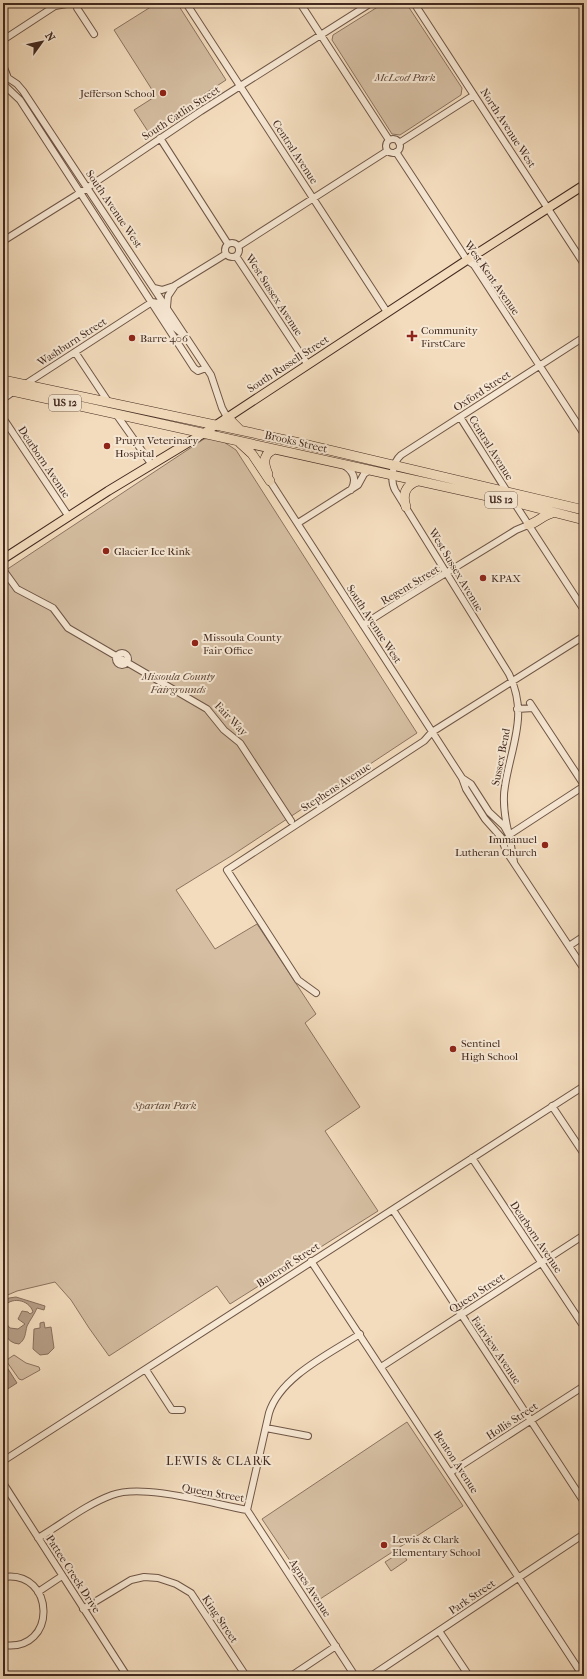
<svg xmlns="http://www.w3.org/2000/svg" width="587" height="1679" viewBox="0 0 587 1679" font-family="'IM FELL French Canon',serif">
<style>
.green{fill:#d5bea2;stroke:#8c7461}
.water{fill:#b79f88;stroke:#89705e}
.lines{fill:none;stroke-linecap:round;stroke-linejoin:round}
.minor-casing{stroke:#6f5647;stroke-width:8}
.major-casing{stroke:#432a20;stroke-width:10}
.highway-casing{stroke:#432a20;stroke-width:10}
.minor{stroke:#f7e8d4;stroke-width:6}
.major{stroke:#f3dcbd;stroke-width:8}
.highway{stroke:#f3dcbd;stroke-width:9}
.poi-dot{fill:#8f2418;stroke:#f7e8d4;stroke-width:1.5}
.labels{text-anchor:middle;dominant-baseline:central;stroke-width:4;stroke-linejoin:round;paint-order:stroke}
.shield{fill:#f7e8d4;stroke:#796356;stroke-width:1}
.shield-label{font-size:10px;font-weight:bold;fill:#432a20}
.park-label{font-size:11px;font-style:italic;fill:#60483a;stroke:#f7e8d4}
.poi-label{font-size:11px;fill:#432a20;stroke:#f7e8d4;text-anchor:start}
.street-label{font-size:11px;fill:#432a20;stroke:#f7e8d4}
.neighbourhood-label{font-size:12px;letter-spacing:1px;fill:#432a20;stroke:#f7e8d4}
</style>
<rect width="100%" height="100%" fill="#f3dcbd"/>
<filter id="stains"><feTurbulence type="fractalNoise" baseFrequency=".005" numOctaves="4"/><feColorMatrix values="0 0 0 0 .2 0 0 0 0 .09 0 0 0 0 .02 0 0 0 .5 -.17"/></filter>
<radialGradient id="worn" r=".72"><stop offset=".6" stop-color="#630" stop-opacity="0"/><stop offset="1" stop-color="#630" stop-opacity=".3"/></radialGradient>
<!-- green -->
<path class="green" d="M157,3H177L226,80L192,102L193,105L149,133L134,110L156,96L114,30Z
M384,3H406L462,88L461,95L400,135L392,134L332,40L333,35Z
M212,438L221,440L236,450L417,733L231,856L176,890L215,949L257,924L316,1014L305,1023L360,1107L325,1131L378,1211L230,1304L217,1286L109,1356L89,1328L71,1300L55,1282L17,1291L3,1297V572L204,439Z
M14,1355L26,1363L39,1367L40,1370L22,1380L19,1379L7,1362L8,1359Z
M407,1422L463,1506L317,1601L262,1519Z
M401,1552L407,1560L391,1571L385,1562Z"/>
<!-- water -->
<path class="water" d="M16,1297L45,1306L44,1310L37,1308C34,1315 30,1320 27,1326C25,1333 26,1339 19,1344C6,1343 3,1331 3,1320L10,1328L18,1329L25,1324L18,1319L22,1311L28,1312L30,1314L33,1312C29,1299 10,1296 3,1308L4,1301L9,1298Z
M44,1322L45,1328L51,1327L54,1348L48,1354L40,1355L33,1349L34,1329L40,1328V1323Z
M3,1361L17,1383L3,1392Z"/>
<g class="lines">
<!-- minor casing -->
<g class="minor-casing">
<path id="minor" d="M76,3L77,8L94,34
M186,3L387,312
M300,3L389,140
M414,3L584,264
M55,6L72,3
M3,40L55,6L57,3
M3,65L8,78L17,84L23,91L211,375L222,408L227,417
M3,84L20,100L194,368L198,371L206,368
M160,138L228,244
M386 146a7 7 0 1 1 14 0a7 7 0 1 1-14 0Z
M399,143L474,95
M396,152L467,260L474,265L584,434
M3,241L75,196L201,111L371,3
M225 250a7 7 0 1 1 14 0a7 7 0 1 1-14 0Z
M239,246L387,151
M236,256L308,365
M154,288L162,290L174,286L226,254
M152,302L158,303L174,327L181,333
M167,307L168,296L174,287
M75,352L109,403
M24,385L152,302
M3,399L14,391
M116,414L152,465
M460,417L508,493
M3,418L69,517
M345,466C354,472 357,480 351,490
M270,481L462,778L466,789L485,819L501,837L506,851L584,969
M513,501L584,610
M298,523L358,485L364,474L370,470
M4,571L17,589L53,608L68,628L207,709L224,730L240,743L291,821
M363,625C413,592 465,562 516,530L528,525
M116 659a6 6 0 1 1 12 0a6 6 0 1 1-12 0Z
M530,703L584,785
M517,709L533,708
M462,778L471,784L489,812L504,826L509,835L514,862
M509,835C505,819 502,802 505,786C511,746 529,715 509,674L395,490C390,480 392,463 401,455L584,337
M509,835L584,786
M569,946L584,936
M316,993L298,980L227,870L424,741L432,732L584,636
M552,1106L584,1154
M472,1158L584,1327
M393,1210L584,1502
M311,1261L583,1676
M381,1367L584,1235
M146,1370L172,1410H182
M266,1428L308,1436
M3,1461L584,1086
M451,1472L584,1386
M3,1483L127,1676
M247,1510L269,1413C280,1377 329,1354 360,1334
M247,1510L355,1676
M38,1538C62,1524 85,1505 112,1495C143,1483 213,1504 247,1510
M3,1577C56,1569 58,1653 3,1645
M38,1592L62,1576
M83,1609L131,1580L144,1577L158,1578L176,1584L191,1593L246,1676
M439,1631L469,1676
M291,1676L336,1646
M371,1676L584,1534"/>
</g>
<!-- major casing -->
<g class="major-casing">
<path id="major" d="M3,559L108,491L204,433L467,260L584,185"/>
</g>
<!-- highway casing -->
<g class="highway-casing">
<path id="highway" d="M3,380L295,442L584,510
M3,389L514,502L584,520
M227,417L239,429
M240,443L252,454L270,481
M268,474C264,465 262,455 273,450
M406,507C402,495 405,485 418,481
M528,525C537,523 543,515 552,513"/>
</g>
<!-- minor -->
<use href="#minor" class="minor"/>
<!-- major -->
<use href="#major" class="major"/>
<!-- highway -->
<use href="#highway" class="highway"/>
</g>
<!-- markers -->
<g class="poi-dot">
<circle cx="163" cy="93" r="4"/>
<path d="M410 330h4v4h4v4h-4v4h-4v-4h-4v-4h4z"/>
<circle cx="132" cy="338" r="4"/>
<circle cx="107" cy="446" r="4"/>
<circle cx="106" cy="551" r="4"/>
<circle cx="483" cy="578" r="4"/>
<circle cx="195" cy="643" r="4"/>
<circle cx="545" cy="845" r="4"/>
<circle cx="453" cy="1049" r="4"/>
<circle cx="384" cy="1545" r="4"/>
</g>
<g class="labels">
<!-- shield labels -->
<g class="shield">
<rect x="49" y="395" width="32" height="16" rx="3"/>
<rect x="485" y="492" width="32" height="16" rx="3"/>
</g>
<g class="shield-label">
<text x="65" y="403">US 12</text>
<text x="501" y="500">US 12</text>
</g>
<!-- park labels -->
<g class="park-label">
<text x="405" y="77">McLeod Park</text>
<text x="178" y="676">Missoula County<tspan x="178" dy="13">Fairgrounds</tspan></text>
<text x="165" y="1105">Spartan Park</text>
</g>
<!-- poi labels -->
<g class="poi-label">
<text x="155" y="93" text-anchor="end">Jefferson School</text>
<text x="421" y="330">Community<tspan x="421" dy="13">FirstCare</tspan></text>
<text x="140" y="338">Barre 406</text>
<text x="115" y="440">Pruyn Veterinary<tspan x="115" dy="13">Hospital</tspan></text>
<text x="114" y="551">Glacier Ice Rink</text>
<text x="491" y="578">KPAX</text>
<text x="203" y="637">Missoula County<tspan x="203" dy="13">Fair Office</tspan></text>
<text x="537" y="839" text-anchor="end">Immanuel<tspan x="537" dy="13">Lutheran Church</tspan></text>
<text x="461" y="1043">Sentinel<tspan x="461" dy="13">High School</tspan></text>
<text x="392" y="1539">Lewis &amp; Clark<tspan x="392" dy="13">Elementary School</tspan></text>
</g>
<!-- street labels -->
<g class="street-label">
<text transform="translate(181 113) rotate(-33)">South Catlin Street</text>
<text transform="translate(508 128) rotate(57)">North Avenue West</text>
<text transform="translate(295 152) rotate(57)">Central Avenue</text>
<text transform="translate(114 209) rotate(56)">South Avenue West</text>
<text transform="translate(492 278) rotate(55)">West Kent Avenue</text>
<text transform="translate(274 295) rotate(57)">West Sussex Avenue</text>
<text transform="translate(72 342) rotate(-33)">Washburn Street</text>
<text transform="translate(288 364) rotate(-33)">South Russell Street</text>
<text transform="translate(482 391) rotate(-33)">Oxford Street</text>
<text transform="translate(296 442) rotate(13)">Brooks Street</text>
<text transform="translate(491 448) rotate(58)">Central Avenue</text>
<text transform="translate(44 462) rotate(56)">Dearborn Avenue</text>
<text transform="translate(456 570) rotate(59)">West Sussex Avenue</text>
<text transform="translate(410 585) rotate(-31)">Regent Street</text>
<text transform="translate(374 624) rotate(57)">South Avenue West</text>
<text transform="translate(231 719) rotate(46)">Fair Way</text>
<text transform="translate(501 757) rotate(-79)">Sussex Bend</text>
<text transform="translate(336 787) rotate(-33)">Stephens Avenue</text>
<text transform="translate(536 1237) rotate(56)">Dearborn Avenue</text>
<text transform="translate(288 1265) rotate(-33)">Bancroft Street</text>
<text transform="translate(477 1293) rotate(-33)">Queen Street</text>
<text transform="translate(496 1350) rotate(56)">Fairview Avenue</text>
<text transform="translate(512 1421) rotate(-33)">Hollis Street</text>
<text transform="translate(456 1462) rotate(57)">Benton Avenue</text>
<text transform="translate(213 1493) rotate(10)">Queen Street</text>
<text transform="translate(73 1574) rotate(57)">Pattee Creek Drive</text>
<text transform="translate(310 1588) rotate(57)">Agnes Avenue</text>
<text transform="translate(472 1597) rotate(-34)">Park Street</text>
<text transform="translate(220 1619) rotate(56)">King Street</text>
</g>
<!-- neighbourhood labels -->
<g class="neighbourhood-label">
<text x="219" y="1461">LEWIS &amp; CLARK</text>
</g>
</g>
<!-- margin -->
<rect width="587" height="1679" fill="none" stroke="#f3dcbd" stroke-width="16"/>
<rect x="4" y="4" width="579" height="1671" fill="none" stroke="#432a20" stroke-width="2"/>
<rect x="8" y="8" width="571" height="1663" fill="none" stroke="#432a20"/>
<!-- north arrow -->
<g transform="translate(42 42) rotate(57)" stroke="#f7e8d4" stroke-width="3" paint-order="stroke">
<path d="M0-3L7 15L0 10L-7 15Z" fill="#432a20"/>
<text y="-6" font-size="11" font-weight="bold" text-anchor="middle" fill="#432a20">N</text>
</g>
<rect width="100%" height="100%" filter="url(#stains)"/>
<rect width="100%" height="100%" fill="url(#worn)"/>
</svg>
